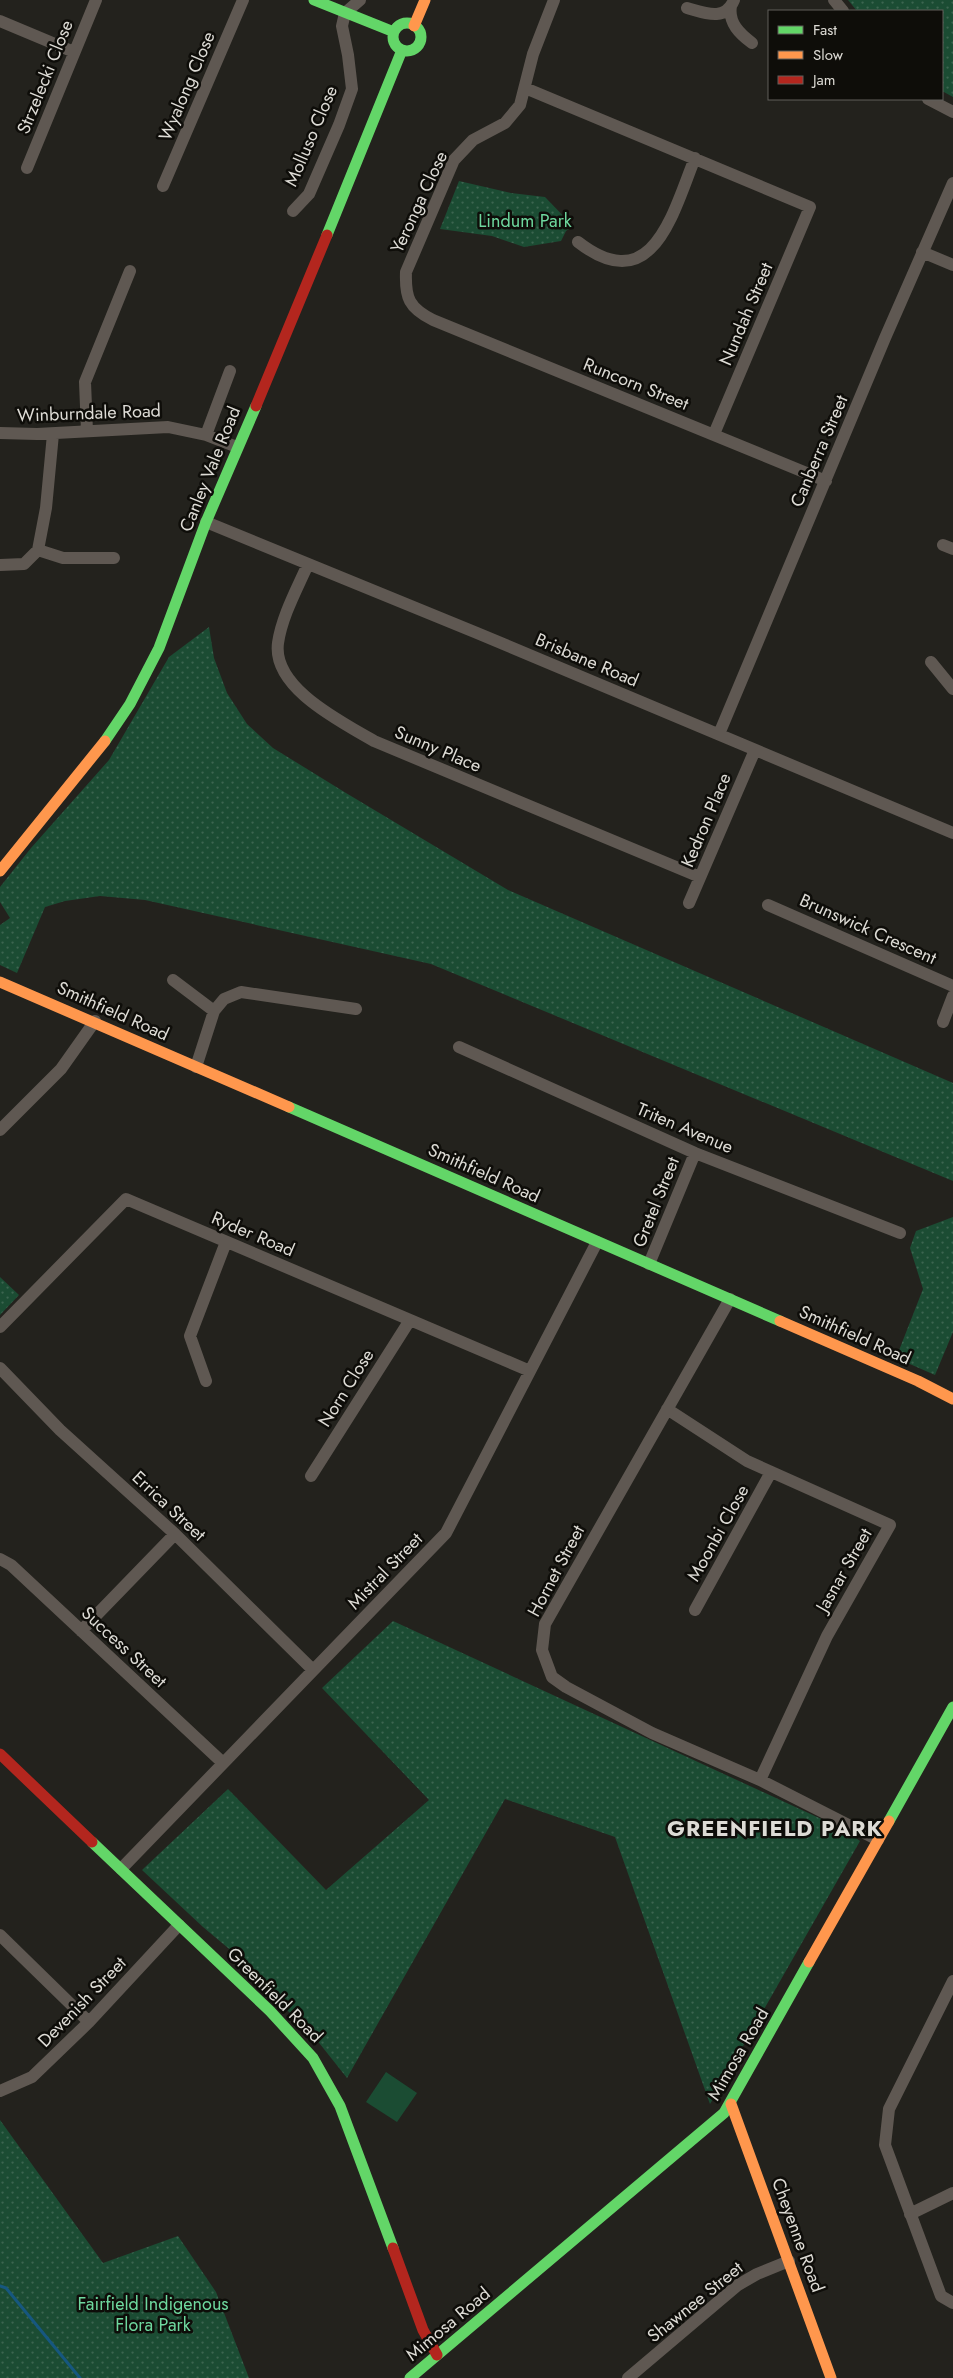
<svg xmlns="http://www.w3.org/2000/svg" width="953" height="2378" viewBox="0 0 953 2378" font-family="Jost,sans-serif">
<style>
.park{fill:url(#park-dots)}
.pitch{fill:#1b4c33}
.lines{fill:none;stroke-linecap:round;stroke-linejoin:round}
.stream{stroke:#16577f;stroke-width:3}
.street{stroke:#5f5852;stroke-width:12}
.fast{stroke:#63d668;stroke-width:11}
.slow{stroke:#ff974d;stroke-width:11}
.jam{stroke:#b3261e;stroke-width:11}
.labels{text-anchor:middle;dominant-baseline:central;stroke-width:5;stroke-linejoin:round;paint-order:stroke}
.street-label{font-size:18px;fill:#dddbd5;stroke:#0e0d09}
.park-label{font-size:18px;fill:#6ed89e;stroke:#0e0d09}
.district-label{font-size:22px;font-weight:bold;letter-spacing:1px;fill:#dddbd5;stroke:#0e0d09}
</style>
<defs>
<pattern id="park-dots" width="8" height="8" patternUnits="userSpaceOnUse" patternTransform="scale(1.25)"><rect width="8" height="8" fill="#1b4c33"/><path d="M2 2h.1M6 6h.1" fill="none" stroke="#3c6550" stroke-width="1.8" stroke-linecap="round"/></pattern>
</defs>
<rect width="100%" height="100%" fill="#23221d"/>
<!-- park -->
<path class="park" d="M848,0H953V97L942,91V11H857Z
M459,181L511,193L545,197L573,226L566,231L561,241L524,247L492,236L440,229Z
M209,627L214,658L227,693L247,724L273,748L346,793L508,890L953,1083V1181L431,964L145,900L100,896L65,901L45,907L17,973L0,965V925L10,918L0,902V887L31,848L109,760L169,657Z
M953,1217V1332L935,1375L896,1358L923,1289L910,1248L916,1231Z
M0,1277L19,1295L0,1315Z
M393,1621L845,1830L860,1841L710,2104L615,1837L505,1799L347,2078L316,2039L250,1973L234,1953L203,1927L142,1870L228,1789L326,1890L429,1800L322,1688Z
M0,2120L103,2263L178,2236L216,2292L249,2378H0Z"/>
<!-- pitch -->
<path class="pitch" d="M386,2072L417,2093L397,2122L366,2102Z"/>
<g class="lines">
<!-- stream -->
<path class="stream" d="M0,2286L6,2288L80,2378"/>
<!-- street -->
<path class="street" d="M554,0L533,54L520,105L505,123L473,140L454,160L406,272C405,298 409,308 433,320L826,481
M834,0L843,11
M731,6C728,23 740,34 752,43
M687,8C705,13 725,22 734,0
M0,21L74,52
M525,88L810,207L714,434
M928,99L953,112
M27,168L96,0
M163,186L243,0
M293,211L309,194L339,125L352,89L348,55L342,26L345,13L360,0
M578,242C653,300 673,212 695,158
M922,252L953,265
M87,431L85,382L130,271
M0,433L37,434L168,427L206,435L237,447
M206,435L230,371
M206,522L477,633L953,833
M943,545L953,549
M38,550L63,558H114
M308,564C297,589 282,616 278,643C272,688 342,722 374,741L700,877
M0,565L24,564L38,550L46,508L53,434
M931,662L953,689
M719,734L885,338L953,183
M689,903L755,750
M768,905L953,986
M173,980L214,1011
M943,1022L953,996
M459,1047L695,1153L900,1233
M196,1067L214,1011L224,999L241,992L356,1009
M0,1130L61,1069L95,1021
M649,1264L695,1153
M730,1299L545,1624L542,1650L552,1677L566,1687L652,1733L760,1780L878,1840
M0,1327L126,1199L530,1371
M0,1368L60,1430L175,1534L313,1670
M206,1381L190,1336L226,1242
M667,1409L747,1461L890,1525L827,1636L760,1780
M311,1476L410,1320
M0,1559L11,1565L223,1763
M695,1610L771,1472
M81,1631L175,1534
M121,1869L446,1533L597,1242
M0,1935L89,2022
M953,1981L889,2109L885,2145L941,2296L953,2303
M0,2091L32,2077L89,2022L179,1925
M910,2214L953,2193
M628,2378L738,2285L757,2274L789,2261"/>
<!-- fast -->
<path class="fast" d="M314,0L394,32
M393 37a14 14 0 1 1 28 0a14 14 0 1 1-28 0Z
M327,235L402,50
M105,741L130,704L159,648L206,522L256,406
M289,1107L780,1321
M889,1821L953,1707
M92,1842L270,2011L313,2058L340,2106L393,2248
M410,2378L724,2113L809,1962"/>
<!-- slow -->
<path class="slow" d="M414,26L425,0
M0,871L105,741
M0,982L289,1107
M780,1321L918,1381L953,1399
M809,1962L889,1821
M731,2104L831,2378"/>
<!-- jam -->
<path class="jam" d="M256,406L327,235
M0,1754L92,1842
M393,2248L423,2330L437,2355"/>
</g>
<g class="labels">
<!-- street labels -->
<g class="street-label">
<text transform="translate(45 77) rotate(-68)">Strzelecki Close</text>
<text transform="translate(187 86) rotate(-67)">Wyalong Close</text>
<text transform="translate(311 136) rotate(-67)">Molluso Close</text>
<text transform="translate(419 202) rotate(-65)">Yeronga Close</text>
<text transform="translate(746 314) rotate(-67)">Nundah Street</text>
<text transform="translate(636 384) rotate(22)">Runcorn Street</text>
<text transform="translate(89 413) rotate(-2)">Winburndale Road</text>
<text transform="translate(819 451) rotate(-67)">Canberra Street</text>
<text transform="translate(210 469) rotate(-68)">Canley Vale Road</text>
<text transform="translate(587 660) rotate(23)">Brisbane Road</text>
<text transform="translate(438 749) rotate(23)">Sunny Place</text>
<text transform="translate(706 820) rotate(-67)">Kedron Place</text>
<text transform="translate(868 929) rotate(24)">Brunswick Crescent</text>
<text transform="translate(113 1011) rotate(24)">Smithfield Road</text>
<text transform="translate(685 1128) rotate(23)">Triten Avenue</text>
<text transform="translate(484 1173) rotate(24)">Smithfield Road</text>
<text transform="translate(656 1202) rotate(-68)">Gretel Street</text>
<text transform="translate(253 1234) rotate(23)">Ryder Road</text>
<text transform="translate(855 1335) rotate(24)">Smithfield Road</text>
<text transform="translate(346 1388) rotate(-58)">Norn Close</text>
<text transform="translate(169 1506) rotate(43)">Errica Street</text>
<text transform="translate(718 1533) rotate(-61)">Moonbi Close</text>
<text transform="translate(844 1570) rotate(-60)">Jasnar Street</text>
<text transform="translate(385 1571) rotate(-46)">Mistral Street</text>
<text transform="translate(556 1571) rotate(-62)">Hornet Street</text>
<text transform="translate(124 1647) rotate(43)">Success Street</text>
<text transform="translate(275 1995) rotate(45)">Greenfield Road</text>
<text transform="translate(82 2002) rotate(-46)">Devenish Street</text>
<text transform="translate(738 2054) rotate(-60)">Mimosa Road</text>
<text transform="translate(798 2235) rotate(70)">Cheyenne Road</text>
<text transform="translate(695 2302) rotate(-39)">Shawnee Street</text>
<text transform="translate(448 2324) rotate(-40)">Mimosa Road</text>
</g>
<!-- park labels -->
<g class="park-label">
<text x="525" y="221">Lindum Park</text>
<text x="153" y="2304">Fairfield Indigenous<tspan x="153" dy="21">Flora Park</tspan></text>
</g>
<!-- district labels -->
<g class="district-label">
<text x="775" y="1828">GREENFIELD PARK</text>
</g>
</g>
<!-- legend -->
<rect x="768" y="10" width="175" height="90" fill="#0e0d09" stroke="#615f5b"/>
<rect x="778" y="26" width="25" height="8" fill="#63d668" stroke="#615f5b"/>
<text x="813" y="35" font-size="15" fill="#dddbd5">Fast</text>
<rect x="778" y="51" width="25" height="8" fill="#ff974d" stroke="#615f5b"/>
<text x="813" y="60" font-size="15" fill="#dddbd5">Slow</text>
<rect x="778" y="76" width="25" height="8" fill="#b3261e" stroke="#615f5b"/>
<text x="813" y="85" font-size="15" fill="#dddbd5">Jam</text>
</svg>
